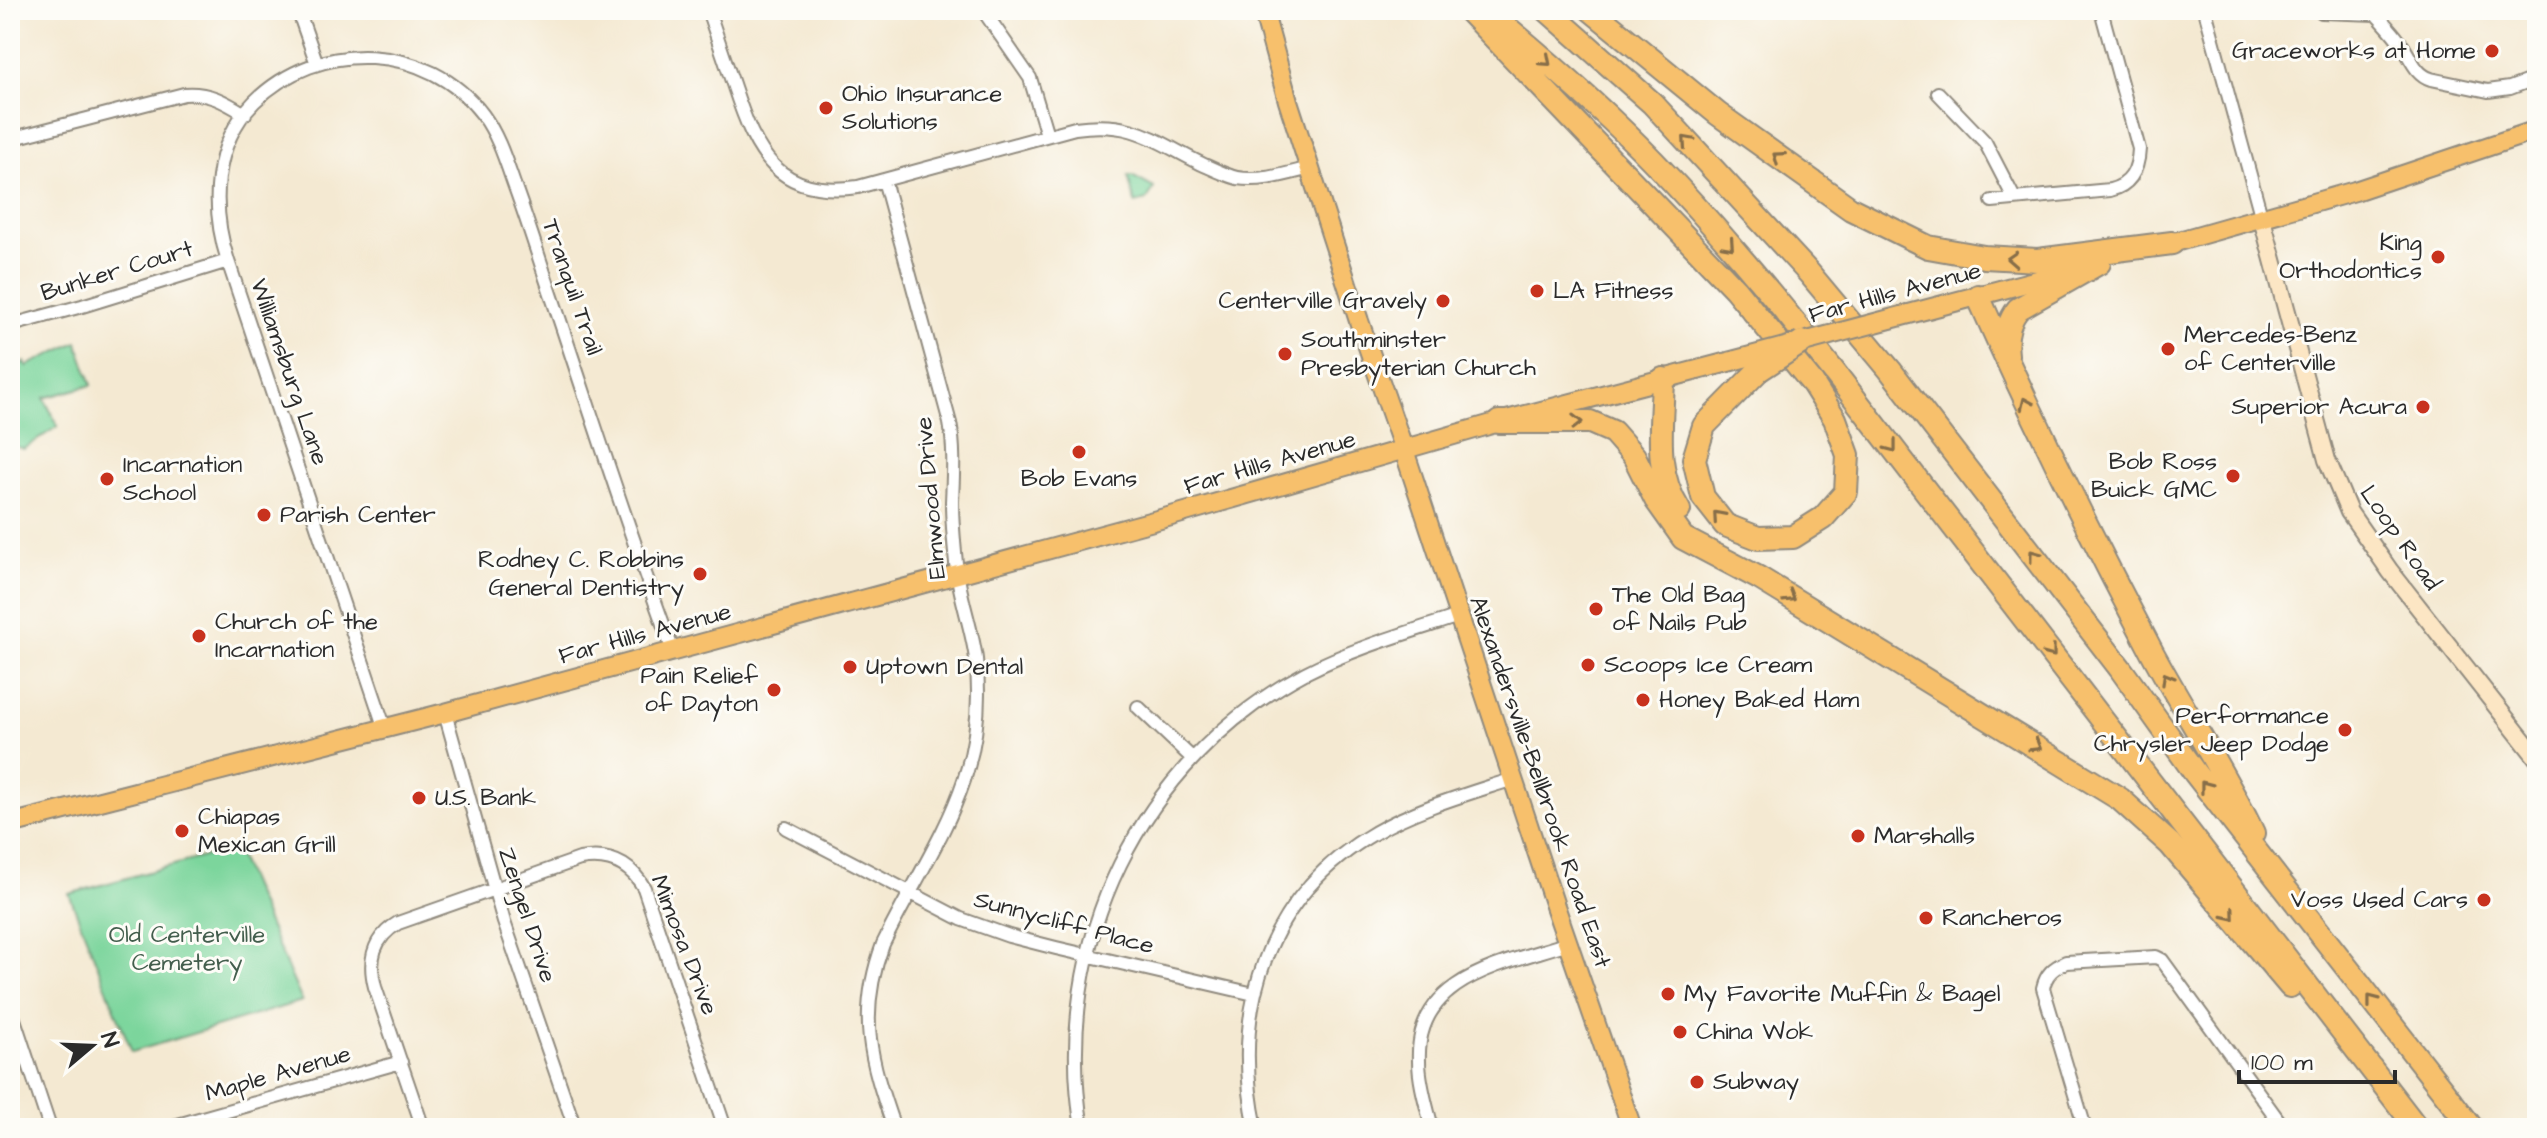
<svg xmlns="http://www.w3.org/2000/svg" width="2547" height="1138" viewBox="0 0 2547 1138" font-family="'Architects Daughter',sans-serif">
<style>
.green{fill:#7bd59c;stroke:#538064;stroke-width:2}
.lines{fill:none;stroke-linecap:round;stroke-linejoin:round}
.street-casing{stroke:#908a7e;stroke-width:16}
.secondary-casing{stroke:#908a7e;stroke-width:20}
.primary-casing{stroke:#908a7e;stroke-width:22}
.highway-casing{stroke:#908a7e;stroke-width:26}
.street{stroke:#fff;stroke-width:12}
.secondary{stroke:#fce6c4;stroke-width:16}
.primary{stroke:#f7c06c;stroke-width:18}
.highway{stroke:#f7c06c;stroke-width:22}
.primary-bridge-casing{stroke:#908a7e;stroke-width:22;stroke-linecap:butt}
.highway-bridge-casing{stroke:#908a7e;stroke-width:26;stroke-linecap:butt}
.primary-bridge{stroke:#f7c06c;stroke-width:18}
.highway-bridge{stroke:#f7c06c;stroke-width:22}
.oneway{stroke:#876e48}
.poi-dot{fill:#c8321e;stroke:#fdfcf7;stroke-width:3}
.labels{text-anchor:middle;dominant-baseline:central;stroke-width:6;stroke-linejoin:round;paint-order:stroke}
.poi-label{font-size:24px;fill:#2b2b2b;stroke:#fdfcf7;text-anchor:start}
.street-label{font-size:24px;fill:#2b2b2b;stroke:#fdfcf7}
.park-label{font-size:24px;fill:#435e4d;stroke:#fdfcf7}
</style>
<rect width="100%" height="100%" fill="#fdfcf7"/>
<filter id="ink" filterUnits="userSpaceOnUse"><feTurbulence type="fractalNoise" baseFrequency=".0125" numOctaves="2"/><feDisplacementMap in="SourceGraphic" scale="16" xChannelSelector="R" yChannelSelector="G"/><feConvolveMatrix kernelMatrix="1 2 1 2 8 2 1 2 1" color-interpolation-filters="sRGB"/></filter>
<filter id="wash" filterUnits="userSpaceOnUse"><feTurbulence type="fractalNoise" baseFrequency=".006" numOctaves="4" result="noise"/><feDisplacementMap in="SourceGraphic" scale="32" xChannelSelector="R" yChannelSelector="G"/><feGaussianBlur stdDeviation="1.8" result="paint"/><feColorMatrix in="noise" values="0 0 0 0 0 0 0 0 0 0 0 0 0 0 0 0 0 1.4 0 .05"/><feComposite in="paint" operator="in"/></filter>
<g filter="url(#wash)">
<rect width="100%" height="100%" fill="#f4e9d2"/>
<!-- green -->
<path class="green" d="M1128,176H1132L1154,188L1147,200L1135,203Z
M77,342L92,385L44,398L58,426L24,449L10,445V368L25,362L27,366Z
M235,848L302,1001L132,1052L69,894Z"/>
</g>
<g filter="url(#ink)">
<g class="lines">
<!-- street casing -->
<g class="street-casing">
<path id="street" d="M298,10L317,64
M708,10C717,36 725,61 734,87C756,154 778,198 858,187L1075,128C1134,120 1153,140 1202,164C1213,169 1225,175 1237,178C1261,182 1286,174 1310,168
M983,10L1030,78L1047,135
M2205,10L2262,219
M2319,10L2322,12L2376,14C2385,24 2394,33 2402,45C2411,58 2415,74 2431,79L2488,91L2510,88L2537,78
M1938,93L1985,142L2014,198
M10,139L184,94C208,92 224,101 245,114
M884,180L950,423C955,450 953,475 952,502C952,523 954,543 956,563C959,596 972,627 976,659C990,778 932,844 883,944C857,1015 870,1059 894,1128
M1992,201L2110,190C2131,185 2138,170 2139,149L2101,10
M19,323L82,306L228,261
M1138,707L1193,759
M445,713L504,922L575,1128
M385,729L228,261C211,208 212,145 254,102C318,38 428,42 483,115C499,137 506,162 515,187C526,217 536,248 546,279C588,403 627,528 673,651
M786,828L961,919L1009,936L1056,948L1254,994
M10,1007L50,1128
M167,1128L401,1062
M423,1128L375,987C368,960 373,938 398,923L580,859C608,854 630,863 644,888L725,1128
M1082,1128C1051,944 1140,761 1305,673C1354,648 1407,633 1459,616
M1256,1128C1230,1009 1267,895 1376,832C1417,808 1468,794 1513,779
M1432,1128C1427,1107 1419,1083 1419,1061C1415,976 1506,964 1568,943
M2085,1128L2043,988C2046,974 2053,968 2066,962L2156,957L2162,960L2284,1128"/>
</g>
<!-- secondary casing -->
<g class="secondary-casing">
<path id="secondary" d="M2262,219L2327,460L2349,512L2390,571L2537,758"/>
</g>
<!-- primary casing -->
<g class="primary-casing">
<path id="primary" d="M1263,10L1288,101L1359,321L1404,450L1555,906L1632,1128
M2161,246L2355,191L2537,130
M1909,314L2079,269
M10,824L445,713L1168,517L1499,422L1751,356"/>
</g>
<!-- highway casing -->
<g class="highway-casing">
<path id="highway" d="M1468,10L1735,289L1813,384L1835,419L1848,455L1846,492L1823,518L1793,537L1758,538L1725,525L1703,497L1694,459L1704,426L1759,370
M1486,10C1544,58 1601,107 1653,161C1718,228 1777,300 1835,373L2417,1128
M1547,10L1652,103L1809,273L1890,370L2120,668L2195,773L2472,1128
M1591,10L1718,114L1851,209L1928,247L1984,257L2038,260L2172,243
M1978,296C2032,417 2090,535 2152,652C2185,713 2223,770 2253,833
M2007,355C2005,338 2007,323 2018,309L2099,263
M1663,379C1662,424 1653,470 1679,510
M1499,422H1590L1613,432L1634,456L1656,500L1683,538L1759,578L2120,799L2170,844L2290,986"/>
</g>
<!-- street -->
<use href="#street" class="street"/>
<!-- secondary -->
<use href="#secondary" class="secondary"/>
<!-- primary -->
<use href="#primary" class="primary"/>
<!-- highway -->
<use href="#highway" class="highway"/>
<!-- primary-bridge casing -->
<g class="primary-bridge-casing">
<path id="primary-bridge" d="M1751,356L1909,314"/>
</g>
<!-- highway-bridge casing -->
<g class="highway-bridge-casing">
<path id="highway-bridge" d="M1759,370L1802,342"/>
</g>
<!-- primary-bridge -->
<use href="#primary-bridge" class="primary-bridge"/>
<!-- highway-bridge -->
<use href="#highway-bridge" class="highway-bridge"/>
</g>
<!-- one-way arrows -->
<defs><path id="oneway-chevron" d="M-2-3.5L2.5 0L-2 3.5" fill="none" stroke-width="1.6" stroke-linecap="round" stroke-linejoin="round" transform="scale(2)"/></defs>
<g class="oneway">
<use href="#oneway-chevron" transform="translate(1546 61) rotate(41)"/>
<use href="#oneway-chevron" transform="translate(1687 141) rotate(-132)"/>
<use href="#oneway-chevron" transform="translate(1778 157) rotate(-144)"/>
<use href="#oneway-chevron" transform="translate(1729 245) rotate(48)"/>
<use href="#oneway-chevron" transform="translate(2012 259) rotate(-177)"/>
<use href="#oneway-chevron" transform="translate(2026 403) rotate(-114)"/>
<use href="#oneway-chevron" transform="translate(1577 422) rotate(-1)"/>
<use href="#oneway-chevron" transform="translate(1892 447) rotate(52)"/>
<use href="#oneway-chevron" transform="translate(1718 516) rotate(-131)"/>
<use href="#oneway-chevron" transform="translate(2034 555) rotate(-127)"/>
<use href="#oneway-chevron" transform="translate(1790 597) rotate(31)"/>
<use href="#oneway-chevron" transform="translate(2051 652) rotate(52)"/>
<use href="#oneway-chevron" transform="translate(2167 678) rotate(-120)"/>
<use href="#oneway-chevron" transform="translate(2036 746) rotate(31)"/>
<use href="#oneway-chevron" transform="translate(2205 786) rotate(-128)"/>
<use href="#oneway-chevron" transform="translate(2230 915) rotate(50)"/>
<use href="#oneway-chevron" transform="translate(2372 1000) rotate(-128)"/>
</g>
</g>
<!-- markers -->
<g class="poi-dot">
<circle cx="2492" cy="51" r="8"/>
<circle cx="826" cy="108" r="8"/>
<circle cx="2438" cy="257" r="8"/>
<circle cx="1537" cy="291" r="8"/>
<circle cx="1443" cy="301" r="8"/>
<circle cx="2168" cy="349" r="8"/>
<circle cx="1285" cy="354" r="8"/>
<circle cx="2423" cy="407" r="8"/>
<circle cx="1079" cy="452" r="8"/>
<circle cx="2233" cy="476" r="8"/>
<circle cx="107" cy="479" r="8"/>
<circle cx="264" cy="515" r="8"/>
<circle cx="700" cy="574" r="8"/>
<circle cx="1596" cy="609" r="8"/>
<circle cx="199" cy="636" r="8"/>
<circle cx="1588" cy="665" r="8"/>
<circle cx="850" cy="667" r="8"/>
<circle cx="774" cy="690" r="8"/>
<circle cx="1643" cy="700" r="8"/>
<circle cx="2345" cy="730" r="8"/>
<circle cx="419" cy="798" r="8"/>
<circle cx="182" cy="831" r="8"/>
<circle cx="1858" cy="836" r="8"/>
<circle cx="2484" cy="900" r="8"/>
<circle cx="1926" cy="918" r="8"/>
<circle cx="1668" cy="994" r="8"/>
<circle cx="1680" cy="1032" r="8"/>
<circle cx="1697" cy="1082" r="8"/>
</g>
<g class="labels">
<!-- poi labels -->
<g class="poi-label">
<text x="2476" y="51" text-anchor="end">Graceworks at Home</text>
<text x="842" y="94">Ohio Insurance<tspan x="842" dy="28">Solutions</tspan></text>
<text x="2422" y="243" text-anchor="end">King<tspan x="2422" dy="28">Orthodontics</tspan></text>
<text x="1553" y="291">LA Fitness</text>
<text x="1427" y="301" text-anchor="end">Centerville Gravely</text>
<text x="2184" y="335">Mercedes-Benz<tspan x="2184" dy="28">of Centerville</tspan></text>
<text x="1301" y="340">Southminster<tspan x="1301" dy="28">Presbyterian Church</tspan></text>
<text x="2407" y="407" text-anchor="end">Superior Acura</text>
<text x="2217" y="462" text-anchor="end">Bob Ross<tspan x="2217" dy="28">Buick GMC</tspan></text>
<text x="123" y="465">Incarnation<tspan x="123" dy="28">School</tspan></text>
<text x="1079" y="479" text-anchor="middle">Bob Evans</text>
<text x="280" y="515">Parish Center</text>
<text x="684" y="560" text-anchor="end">Rodney C. Robbins<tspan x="684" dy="28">General Dentistry</tspan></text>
<text x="1612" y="595">The Old Bag<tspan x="1612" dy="28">of Nails Pub</tspan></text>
<text x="215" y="622">Church of the<tspan x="215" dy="28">Incarnation</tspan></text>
<text x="1604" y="665">Scoops Ice Cream</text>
<text x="866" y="667">Uptown Dental</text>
<text x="758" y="676" text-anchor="end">Pain Relief<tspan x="758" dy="28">of Dayton</tspan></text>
<text x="1659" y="700">Honey Baked Ham</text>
<text x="2329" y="716" text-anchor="end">Performance<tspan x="2329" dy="28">Chrysler Jeep Dodge</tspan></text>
<text x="435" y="798">U.S. Bank</text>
<text x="198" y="817">Chiapas<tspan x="198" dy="28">Mexican Grill</tspan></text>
<text x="1874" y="836">Marshalls</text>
<text x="2468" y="900" text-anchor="end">Voss Used Cars</text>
<text x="1942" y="918">Rancheros</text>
<text x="1684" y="994">My Favorite Muffin &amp; Bagel</text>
<text x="1696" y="1032">China Wok</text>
<text x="1713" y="1082">Subway</text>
</g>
<!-- street labels -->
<g class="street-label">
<text transform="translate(117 271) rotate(-17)">Bunker Court</text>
<text transform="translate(572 287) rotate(71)">Tranquil Trail</text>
<text transform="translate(1895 293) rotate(-15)">Far Hills Avenue</text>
<text transform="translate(289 372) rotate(71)">Williamsburg Lane</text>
<text transform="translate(1270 463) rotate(-16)">Far Hills Avenue</text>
<text transform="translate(931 498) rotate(-95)">Elmwood Drive</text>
<text transform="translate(2400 538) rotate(55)">Loop Road</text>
<text transform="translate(645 634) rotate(-15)">Far Hills Avenue</text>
<text transform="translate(1540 782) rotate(71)">Alexandersville-Bellbrook Road East</text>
<text transform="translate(527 915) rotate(72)">Zengel Drive</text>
<text transform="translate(1064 923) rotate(15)">Sunnycliff Place</text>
<text transform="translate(684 945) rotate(69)">Mimosa Drive</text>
<text transform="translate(278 1074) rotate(-16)">Maple Avenue</text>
</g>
<!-- park labels -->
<g class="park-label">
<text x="187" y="935">Old Centerville<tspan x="187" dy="28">Cemetery</tspan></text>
</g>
</g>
<!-- margin -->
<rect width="2547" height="1138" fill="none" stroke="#fdfcf7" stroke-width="40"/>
<!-- north arrow -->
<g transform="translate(92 1046) rotate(71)" stroke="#fdfcf7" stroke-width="6" paint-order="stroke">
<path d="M0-6L14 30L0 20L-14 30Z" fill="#2b2b2b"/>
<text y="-12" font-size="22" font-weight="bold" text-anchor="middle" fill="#2b2b2b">N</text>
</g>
<!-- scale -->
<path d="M2239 1070v12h156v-12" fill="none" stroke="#2b2b2b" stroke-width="4"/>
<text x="2251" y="1070" font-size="24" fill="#2b2b2b" stroke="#fdfcf7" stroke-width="6" paint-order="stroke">100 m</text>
</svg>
